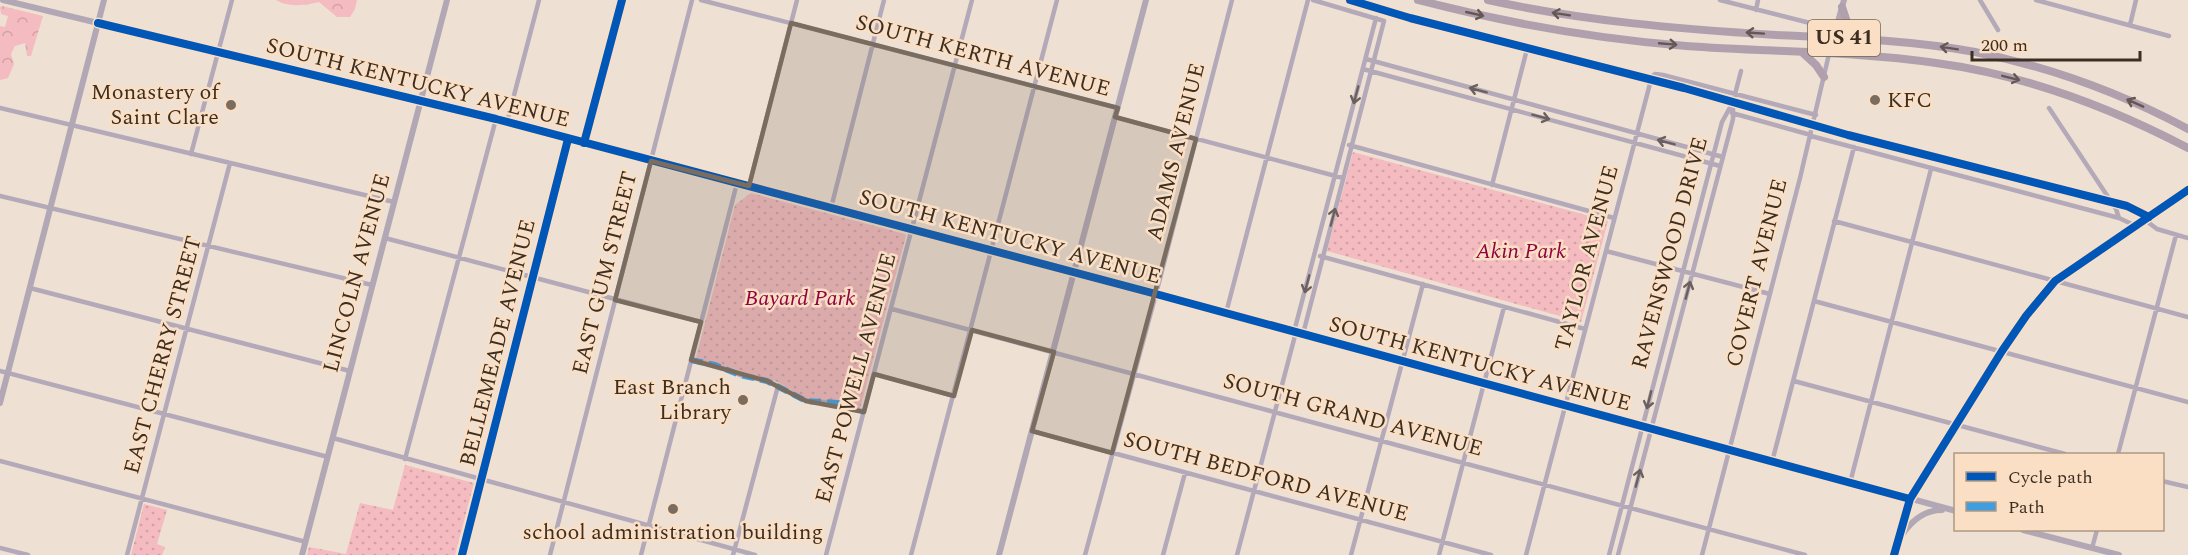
<svg xmlns="http://www.w3.org/2000/svg" width="2188" height="555" viewBox="0 0 2188 555" font-family="Spectral,serif">
<style>
.forest{fill:url(#forest-crowns)}
.park{fill:url(#park-dots)}
.lines{fill:none;stroke-linecap:round;stroke-linejoin:round}
.street{stroke:#b3a9b8;stroke-width:4.5}
.secondary{stroke:#b2a7b4;stroke-width:6}
.highway{stroke:#b0a0ae;stroke-width:8}
.quiet{stroke:#3f9de0;stroke-width:6;stroke-dasharray:12 6;stroke-linecap:butt}
.cycleway-casing{stroke:#fbdfc5;stroke-width:11}
.cycleway{stroke:#0057b8;stroke-width:8}
.oneway{stroke:#655753}
.oneway2{stroke:#6c605e}
.marked{fill:#7a6d60;fill-opacity:0.2;stroke:#7a6d60;stroke-width:4.5;stroke-linejoin:round}
.poi-dot{fill:#7a6d60;stroke:#fbdfc5;stroke-width:2}
.labels{text-anchor:middle;dominant-baseline:central;stroke-width:5;stroke-linejoin:round;paint-order:stroke}
.shield{fill:#fbdfc5;stroke:#756453;stroke-width:1.5}
.shield-label{font-size:21px;font-weight:bold;fill:#3c2f22}
.street-label{font-size:22px;fill:#3c2f22;stroke:#fbdfc5}
.poi-label{font-size:22px;fill:#3c2f22;stroke:#fbdfc5;text-anchor:end}
.park-label{font-size:22px;font-style:italic;fill:#910242;stroke:#fbdfc5}
</style>
<defs>
<pattern id="forest-crowns" width="20" height="18" patternUnits="userSpaceOnUse" patternTransform="scale(1.5)"><rect width="20" height="18" fill="#f4bbc0"/><path d="M2 6a3 3 0 1 1 6 0M12 15a3 3 0 1 1 6 0" fill="none" stroke="#d2a1a5"/></pattern>
<pattern id="park-dots" width="8" height="8" patternUnits="userSpaceOnUse" patternTransform="scale(1.5)"><rect width="8" height="8" fill="#f4bbc0"/><path d="M2 2h.1M6 6h.1" fill="none" stroke="#d2a1a5" stroke-width="1.8" stroke-linecap="round"/></pattern>
</defs>
<rect width="100%" height="100%" fill="#eee0d2"/>
<!-- forest -->
<path class="forest" d="M276,0H357L355,9L350,17H337L319,2C305,5 289,8 276,0Z
M2,6L43,16L31,56H27L25,43L15,46L11,54L14,64L8,78L0,80V26L5,27L8,16L1,14L0,7Z"/>
<!-- park -->
<path class="park" d="M1353,152L1608,221L1581,322L1327,251Z
M751,193L905,234L906,236L860,409L838,401L805,399L778,382L696,358L735,205Z
M405,465L474,483L455,555H307L309,547L346,554L360,503L393,510Z
M144,504L167,510L157,544L165,547L162,555H131Z"/>
<g class="lines">
<!-- street -->
<path class="street" d="M701,0L1118,108
M1720,0L1810,23
M1980,0L1998,30
M2036,0L2169,36
M1756,10L1758,0
M2130,25L2136,0
M1366,59L1723,157
M1363,69L1720,166
M0,108L394,202
M2049,108L2116,209L2119,218
M1732,113L1811,135
M1115,117L1343,178
M507,122L539,0
M1811,136L2119,218L2136,226
M1349,145L1614,218
M191,154L232,0
M1492,185L1526,53
M749,186L797,0
M0,196L372,285
M831,208L884,0
M2145,220L2157,229L2188,238
M1834,221L2188,317
M385,238L701,322
M1606,251L1770,294
M1320,256L1585,329
M30,288L350,371
M1814,301L2188,402
M892,309L1805,555
M1226,313L1308,0
M1294,332L1376,18
M1303,334L1384,21L1313,0
M691,360L715,365L740,375L767,381L806,401L838,403L864,412
M0,371L328,457
M874,374L954,396
M1794,381L2065,454
M1032,431L1491,555
M333,438L755,555
M2118,454L2176,235
M405,459L496,119
M0,461L306,542
M1772,462L1854,147
M2162,481L2188,487
M1850,483L1931,169
M0,548L28,555
M2092,548L2097,530
M127,555L230,163
M462,555L568,139
M550,555L692,0
M641,555L737,183
M733,555L778,386
M826,555L972,0
M911,555L1057,0
M1085,555L1156,294L1232,0
M1163,555L1185,473
M1237,555L1296,332
M1351,555L1423,284
M1439,555L1504,307
M1526,555L1652,76L1655,74L1663,75L1816,115
M1609,555L1722,122L1733,102
M1618,555L1733,119V102L1741,71
M1702,555L1800,178L1829,54"/>
<!-- secondary -->
<path class="secondary" d="M3,0L496,119L1156,294L1956,511
M1829,54L1844,0
M584,143L622,0
M0,403L104,0
M2023,530L2119,555
M1902,535C1912,520 1924,510 1942,510
M302,555L447,0
M999,555L1146,0
M1894,555L1910,499L2002,351L2026,316L2055,281L2188,190"/>
<!-- highway -->
<path class="highway" d="M1418,0C1506,23 1596,39 1686,46C1769,52 1853,51 1936,63C2025,75 2108,106 2188,148
M1488,0C1583,21 1679,29 1776,35C1843,38 1910,40 1975,52C2050,67 2121,93 2188,129
M1842,7L1848,25L1861,39
M1803,53L1816,65L1824,77"/>
<!-- quiet -->
<path class="quiet" d="M691,360L715,365L740,375L767,381L806,401L838,403L864,412"/>
<!-- cycleway casing -->
<g class="cycleway-casing">
<path id="cycleway" d="M1350,0L1410,18L1684,88L1848,135L2127,206L2149,217
M98,23L496,119L1156,294L1910,499
M584,143L622,0
M462,555L568,139
M1894,555L1910,499L2002,351L2026,316L2055,281L2188,190"/>
</g>
<!-- cycleway -->
<use href="#cycleway" class="cycleway"/>
</g>
<!-- one-way arrows -->
<defs><path id="oneway-shaft" d="M-6 0H5M1.5-3L5.5 0L1.5 3" fill="none" stroke-width="1.6" stroke-linecap="round" stroke-linejoin="round" transform="scale(1.5)"/></defs>
<g class="oneway">
<use href="#oneway-shaft" transform="translate(1475 14) rotate(13)"/>
<use href="#oneway-shaft" transform="translate(1561 14) rotate(-171)"/>
<use href="#oneway-shaft" transform="translate(1755 33) rotate(-176)"/>
<use href="#oneway-shaft" transform="translate(1668 44) rotate(5)"/>
<use href="#oneway-shaft" transform="translate(1949 48) rotate(-171)"/>
<use href="#oneway-shaft" transform="translate(2011 78) rotate(14)"/>
<use href="#oneway-shaft" transform="translate(2135 103) rotate(-156)"/>
</g>
<g class="oneway2">
<use href="#oneway-shaft" transform="translate(1478 90) rotate(-165)"/>
<use href="#oneway-shaft" transform="translate(1356 95) rotate(105)"/>
<use href="#oneway-shaft" transform="translate(1541 117) rotate(15)"/>
<use href="#oneway-shaft" transform="translate(1666 142) rotate(-165)"/>
<use href="#oneway-shaft" transform="translate(1333 217) rotate(-75)"/>
<use href="#oneway-shaft" transform="translate(1307 284) rotate(105)"/>
<use href="#oneway-shaft" transform="translate(1688 290) rotate(-75)"/>
<use href="#oneway-shaft" transform="translate(1649 400) rotate(104)"/>
<use href="#oneway-shaft" transform="translate(1638 478) rotate(-75)"/>
</g>
<!-- marked area -->
<path class="marked" d="M791,23L1118,108L1115,117L1196,139L1112,453L1032,431L1054,352L972,330L954,396L874,374L864,412L806,401L767,381L691,360L701,322L615,300L651,161L749,186Z"/>
<!-- markers -->
<g class="poi-dot">
<circle cx="1875" cy="100" r="6"/>
<circle cx="231" cy="105" r="6"/>
<circle cx="743" cy="400" r="6"/>
<circle cx="673" cy="509" r="6"/>
</g>
<g class="labels">
<!-- shield labels -->
<rect class="shield" x="1808" y="20" width="72" height="36" rx="4.5"/>
<g class="shield-label">
<text x="1844" y="38">US 41</text>
</g>
<!-- street labels -->
<g class="street-label">
<text transform="translate(983 56) rotate(15)">SOUTH KERTH AVENUE</text>
<text transform="translate(418 83) rotate(14)">SOUTH KENTUCKY AVENUE</text>
<text transform="translate(1176 152) rotate(-76)">ADAMS AVENUE</text>
<text transform="translate(1010 237) rotate(15)">SOUTH KENTUCKY AVENUE</text>
<text transform="translate(1670 253) rotate(-75)">RAVENSWOOD DRIVE</text>
<text transform="translate(1587 258) rotate(-75)">TAYLOR AVENUE</text>
<text transform="translate(357 273) rotate(-75)">LINCOLN AVENUE</text>
<text transform="translate(605 273) rotate(-76)">EAST GUM STREET</text>
<text transform="translate(1757 273) rotate(-76)">COVERT AVENUE</text>
<text transform="translate(498 343) rotate(-76)">BELLEMEADE AVENUE</text>
<text transform="translate(163 355) rotate(-75)">EAST CHERRY STREET</text>
<text transform="translate(1480 364) rotate(15)">SOUTH KENTUCKY AVENUE</text>
<text transform="translate(856 378) rotate(-75)">EAST POWELL AVENUE</text>
<text transform="translate(1353 415) rotate(15)">SOUTH GRAND AVENUE</text>
<text transform="translate(1266 477) rotate(15)">SOUTH BEDFORD AVENUE</text>
</g>
<!-- poi labels -->
<g class="poi-label">
<text x="219" y="92">Monastery of<tspan x="219" dy="25">Saint Clare</tspan></text>
<text x="1887" y="100" text-anchor="start">KFC</text>
<text x="731" y="387">East Branch<tspan x="731" dy="25">Library</tspan></text>
<text x="673" y="532" text-anchor="middle">school administration building</text>
</g>
<!-- park labels -->
<g class="park-label">
<text x="1521" y="251">Akin Park</text>
<text x="800" y="298">Bayard Park</text>
</g>
</g>
<!-- legend -->
<rect x="1954" y="453" width="210" height="78" fill="#fbdfc5" stroke="#af9984" stroke-width="1.5"/>
<rect x="1966" y="472" width="30" height="9" fill="#0057b8" stroke="#af9984" stroke-width="1.5"/>
<text x="2008" y="483" font-size="18" fill="#3c2f22">Cycle path</text>
<rect x="1966" y="502" width="30" height="9" fill="#3f9de0" stroke="#af9984" stroke-width="1.5"/>
<text x="2008" y="513" font-size="18" fill="#3c2f22">Path</text>
<!-- scale -->
<path d="M1972 51v9h168v-9" fill="none" stroke="#3c2f22" stroke-width="3"/>
<text x="1981" y="51" font-size="18" fill="#3c2f22" stroke="#fbdfc5" stroke-width="4.5" paint-order="stroke">200 m</text>
</svg>
